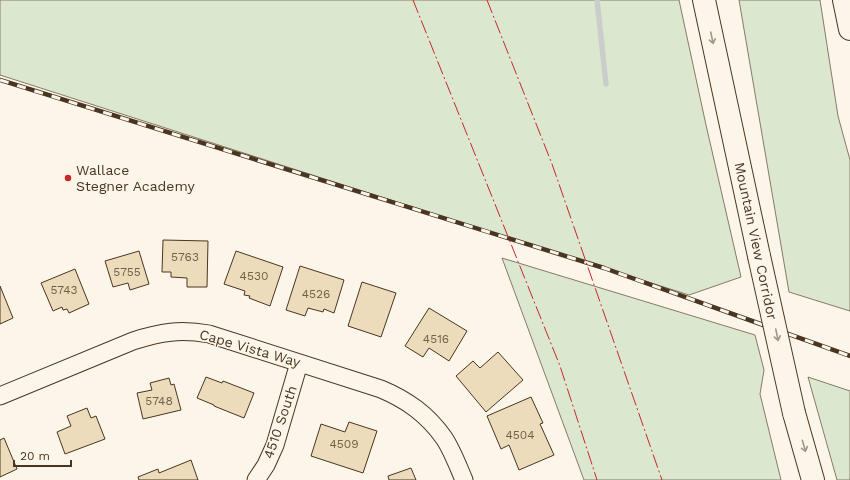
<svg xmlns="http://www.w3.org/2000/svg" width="850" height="480" viewBox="0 0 850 480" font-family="'Work Sans',sans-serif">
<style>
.green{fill:#dce7d0;stroke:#887966}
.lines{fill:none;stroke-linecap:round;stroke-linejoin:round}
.stream{stroke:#c9cecd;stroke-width:5.5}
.building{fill:#ecdcbc;stroke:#4a3520}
.street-casing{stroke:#4a3520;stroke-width:19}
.highway-casing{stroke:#4a3520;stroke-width:24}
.street{stroke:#fbf6e9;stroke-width:17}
.highway{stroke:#fbf6e9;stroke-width:22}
.rail-casing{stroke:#4a3520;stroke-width:4.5}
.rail{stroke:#fbf6e9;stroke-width:3;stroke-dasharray:9;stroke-linecap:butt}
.highway-bridge-casing{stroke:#4a3520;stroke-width:24;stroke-linecap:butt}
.highway-bridge{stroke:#fbf6e9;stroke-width:22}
.power{stroke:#c62828;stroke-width:1;stroke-dasharray:14 3 2 3;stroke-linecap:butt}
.oneway{stroke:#a29684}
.poi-dot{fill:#c62828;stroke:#fbf6e9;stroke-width:1.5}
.labels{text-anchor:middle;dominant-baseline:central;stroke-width:3;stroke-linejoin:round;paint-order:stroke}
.number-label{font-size:12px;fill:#725f47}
.poi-label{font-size:14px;fill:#4a3520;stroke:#fbf6e9;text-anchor:start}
.street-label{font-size:14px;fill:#4a3520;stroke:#fbf6e9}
</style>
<rect width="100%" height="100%" fill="#fbf6e9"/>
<!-- green -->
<path class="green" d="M0,0H679L706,125L741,277L689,295L353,188L0,75Z
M739,0H820L838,116L850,160V311L789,292Z
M502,258L755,335L764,370L760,394L781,480H584Z
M808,377L850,391V480H837Z"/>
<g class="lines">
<!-- stream -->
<path class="stream" d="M597,0L606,84"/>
</g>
<!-- building -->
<path class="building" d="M163,240L208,241L207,287H187V278L171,277V272H162Z
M139,251L149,284L130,290L128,283L113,287L105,261Z
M236,251L283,267L270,306L249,298L250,296L244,295L245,291L224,284Z
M300,266L344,280L334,313L324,309L323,312L308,308L305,316L286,310Z
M75,269L89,304L69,313L67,309L63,310L62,307L53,311L41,283Z
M362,282L396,293L381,337L348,326Z
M0,286L13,318L0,324Z
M429,308L467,331L449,361L429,348L423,357L405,346Z
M498,352L523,380L486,412L456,376L473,361L480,368Z
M206,377L222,383L223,381L254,393L244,418L214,406V405L197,398Z
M169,378L171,385L174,384L181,410L143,419L137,393L152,390L150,383Z
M531,397L543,423L540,424L554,455L519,470L509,445L501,449L487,416Z
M87,408L91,418L96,416L105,439L65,454L57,432L71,426L67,416Z
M349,422L377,431L363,473L311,456L321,424L345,432Z
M4,438L17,469L0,477V440Z
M191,460L198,480H139L138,477L158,469L159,473Z
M411,468L416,480H389L388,476Z"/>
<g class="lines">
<!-- street casing -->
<g class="street-casing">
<path id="street" d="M0,396L133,341C161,332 180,329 209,334L381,389C407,400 427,414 444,438C452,450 458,466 464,480
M256,480L266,465L275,445L299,363"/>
</g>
<!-- highway casing -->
<g class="highway-casing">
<path id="highway" d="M704,0L759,256
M844,0L850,29
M794,413L813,480"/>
</g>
<!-- street -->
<use href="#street" class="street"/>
<!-- highway -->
<use href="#highway" class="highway"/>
<!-- rail casing -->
<g class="rail-casing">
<path id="rail" d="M0,80L604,268L850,356"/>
</g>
<!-- rail -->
<use href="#rail" class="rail"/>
<!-- highway-bridge casing -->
<g class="highway-bridge-casing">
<path id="highway-bridge" d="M759,256L794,413"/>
</g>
<!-- highway-bridge -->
<use href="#highway-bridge" class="highway-bridge"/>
<!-- power -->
<path class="power" d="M413,0L560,366L597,480
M487,0L552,164L662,480"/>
</g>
<!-- one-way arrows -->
<defs><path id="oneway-shaft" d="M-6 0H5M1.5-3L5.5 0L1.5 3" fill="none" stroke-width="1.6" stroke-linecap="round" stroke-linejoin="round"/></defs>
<g class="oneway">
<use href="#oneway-shaft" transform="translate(712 38) rotate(78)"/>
<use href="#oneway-shaft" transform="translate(777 335) rotate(78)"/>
<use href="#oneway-shaft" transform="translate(804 446) rotate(74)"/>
</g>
<!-- markers -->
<circle class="poi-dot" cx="68" cy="178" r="4"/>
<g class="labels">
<!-- number labels -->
<g class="number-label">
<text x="185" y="257">5763</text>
<text x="127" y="272">5755</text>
<text x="254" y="276">4530</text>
<text x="64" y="290">5743</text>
<text x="316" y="294">4526</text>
<text x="436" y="339">4516</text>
<text x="159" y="401">5748</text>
<text x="520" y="435">4504</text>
<text x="344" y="444">4509</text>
</g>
<!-- poi labels -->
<g class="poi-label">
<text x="76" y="170">Wallace<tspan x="76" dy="16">Stegner Academy</tspan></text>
</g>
<!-- street labels -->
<g class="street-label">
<text transform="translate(756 241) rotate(78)">Mountain View Corridor</text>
<text transform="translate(250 348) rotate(16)">Cape Vista Way</text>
<text transform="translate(280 422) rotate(-71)">4510 South</text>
</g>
</g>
<!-- scale -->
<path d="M14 460v6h57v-6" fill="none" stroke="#4a3520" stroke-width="2"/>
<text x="20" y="460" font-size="12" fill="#4a3520" stroke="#fbf6e9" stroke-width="3" paint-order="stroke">20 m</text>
</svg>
